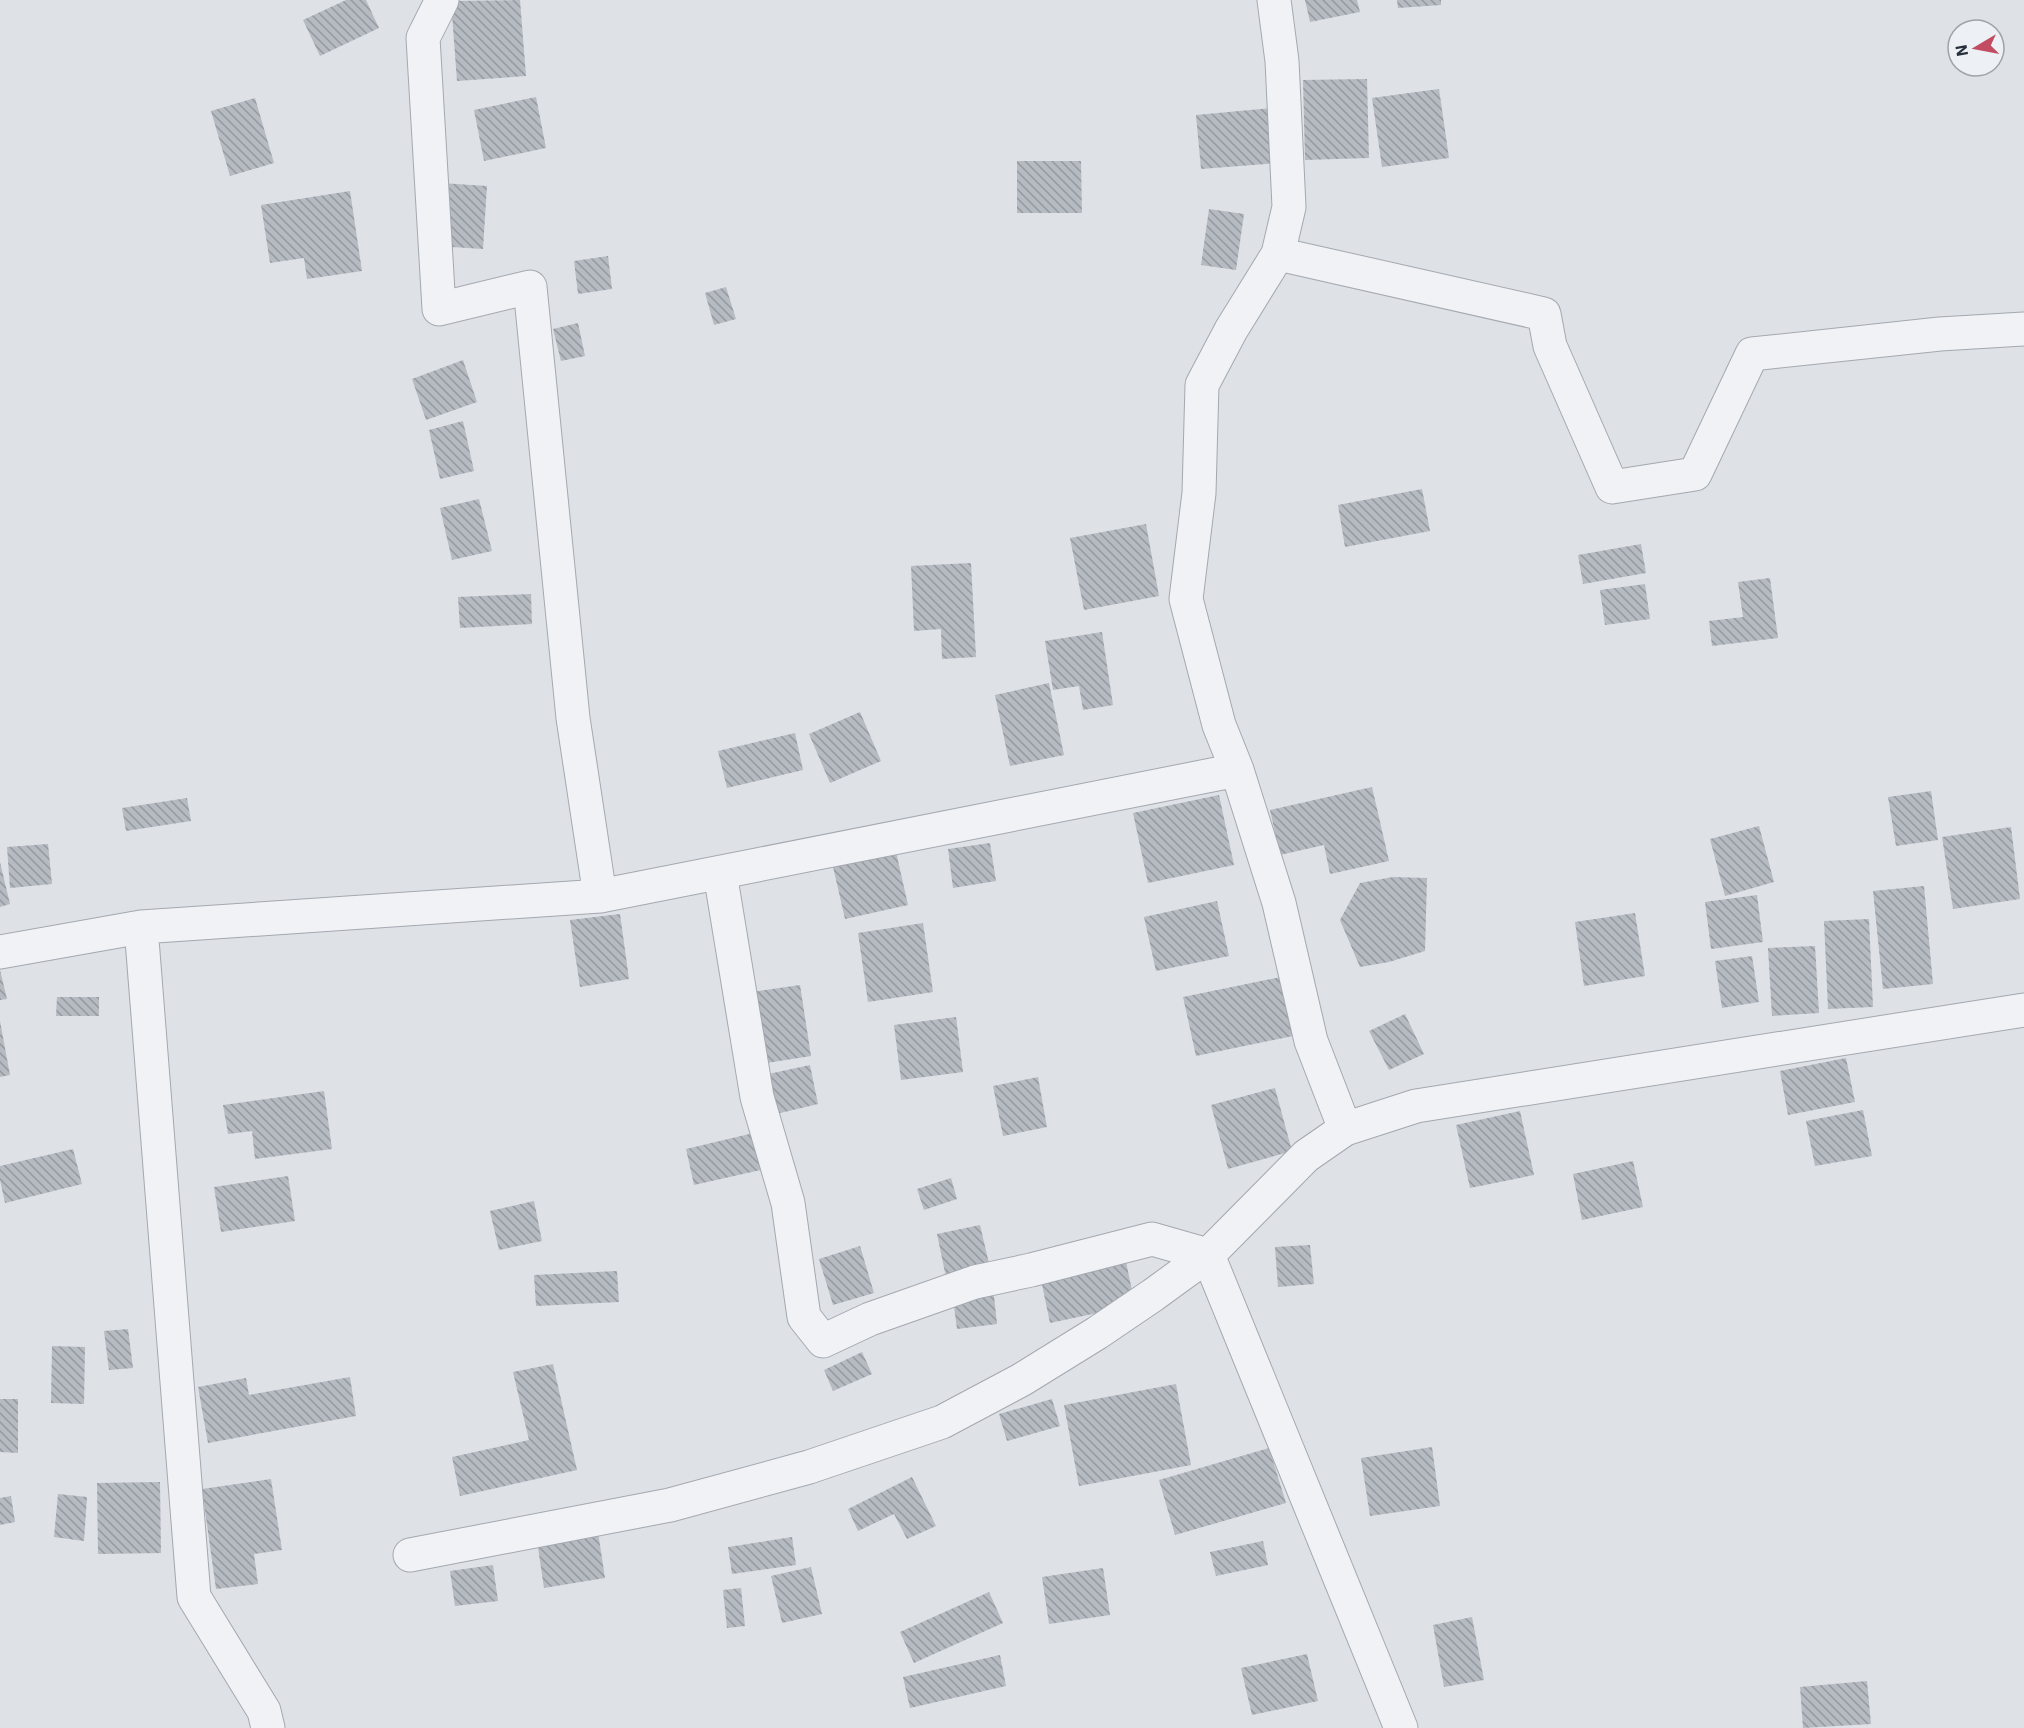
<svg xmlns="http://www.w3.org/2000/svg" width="2024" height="1728" viewBox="0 0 2024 1728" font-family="'IBM Plex Sans',sans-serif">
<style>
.building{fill:url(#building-back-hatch)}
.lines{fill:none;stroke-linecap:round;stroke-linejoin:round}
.minor-casing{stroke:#a4a8b0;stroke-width:35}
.minor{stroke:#f0f2f5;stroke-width:33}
</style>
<defs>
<pattern id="building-back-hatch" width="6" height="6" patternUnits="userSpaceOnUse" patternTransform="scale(1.5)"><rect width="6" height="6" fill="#b6bbc2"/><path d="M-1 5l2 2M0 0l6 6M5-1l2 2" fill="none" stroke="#94989f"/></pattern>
</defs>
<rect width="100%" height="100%" fill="#dee1e6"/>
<!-- building -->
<path class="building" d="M346,0H366L379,28L320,56L303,20Z
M520,0L526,76L457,81L451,1Z
M1305,0H1357L1360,12L1310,22Z
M1397,0H1441V5L1398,8Z
M1367,79L1369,158L1305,160L1303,80Z
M1439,89L1449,158L1382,167L1372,98Z
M536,97L546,148L484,161L474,110Z
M255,98L274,163L230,176L211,111Z
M1272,108L1277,163L1201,169L1196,115Z
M1017,161H1081L1082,213H1017Z
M441,183L487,186L483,249L437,246Z
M350,191L362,271L307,279L304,258L270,263L261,205Z
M1209,209L1244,214L1236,270L1201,265Z
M608,256L612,289L578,294L574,261Z
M726,287L736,319L714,325L705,293Z
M578,323L585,356L561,361L553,329Z
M463,360L477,402L426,420L412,379Z
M463,421L474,471L440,479L429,430Z
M1422,489L1430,531L1345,547L1338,505Z
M479,499L492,551L452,560L440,508Z
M1146,524L1159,596L1084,610L1070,538Z
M1641,544L1646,573L1583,584L1578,555Z
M971,563L976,657L942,659L941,629L914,631L911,566Z
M1770,578L1778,638L1712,646L1709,621L1743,617L1738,582Z
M1645,584L1650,619L1605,625L1600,590Z
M531,594L532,624L460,628L458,597Z
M1102,632L1113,705L1083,710L1079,686L1053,690L1045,641Z
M1049,683L1064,755L1010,766L995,695Z
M860,712L881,761L830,783L809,734Z
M795,733L803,770L727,788L718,751Z
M1372,787L1389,861L1330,874L1324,845L1280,855L1270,810Z
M1931,791L1938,840L1896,846L1888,797Z
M1219,795L1234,865L1148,883L1133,813Z
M187,798L191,821L126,831L122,808Z
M1759,826L1774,882L1725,896L1710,839Z
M2011,827L2020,899L1953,909L1942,837Z
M894,843L908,905L845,919L831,858Z
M990,843L996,881L953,888L948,849Z
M48,844L52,884L10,888L7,847Z
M0,862L10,904L0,907Z
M1393,877L1427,878L1425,951L1389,962L1360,967L1340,920L1360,883Z
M1924,886L1933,984L1883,989L1873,891Z
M1757,895L1763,942L1711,949L1705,902Z
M1217,901L1229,956L1156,971L1144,917Z
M1635,913L1645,976L1584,986L1575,922Z
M620,914L629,979L580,987L570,920Z
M1869,919L1873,1007L1828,1009L1824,921Z
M923,923L933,992L868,1002L858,933Z
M1815,946L1819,1013L1772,1016L1768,948Z
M1752,956L1759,1002L1722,1008L1715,961Z
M0,970L7,999L0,1000Z
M1286,976L1298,1035L1196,1056L1183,997Z
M800,985L811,1056L761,1064L751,992Z
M57,997H99V1016H56Z
M1405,1014L1424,1054L1389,1070L1369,1031Z
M956,1017L963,1072L901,1080L894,1025Z
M0,1021L10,1075L0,1077Z
M1846,1058L1855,1102L1788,1115L1780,1071Z
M810,1065L818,1104L772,1115L764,1075Z
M1038,1077L1047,1127L1003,1136L993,1086Z
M1275,1088L1292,1151L1228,1169L1211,1105Z
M324,1091L332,1149L255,1159L252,1131L228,1134L223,1105Z
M1863,1110L1872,1156L1815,1166L1806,1121Z
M1520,1111L1534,1175L1470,1188L1456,1125Z
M762,1131L770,1168L694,1185L686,1149Z
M73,1149L82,1184L5,1203L0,1180V1166Z
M1633,1161L1643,1207L1582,1220L1573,1174Z
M288,1176L295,1221L221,1232L214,1187Z
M951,1178L957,1199L924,1210L917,1189Z
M534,1201L542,1241L499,1250L490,1211Z
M980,1225L991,1272L947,1282L937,1234Z
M1310,1245L1314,1284L1278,1287L1275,1247Z
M860,1246L874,1293L833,1305L819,1259Z
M1125,1257L1135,1305L1050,1323L1040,1275Z
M617,1271L619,1302L536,1306L534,1275Z
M993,1287L997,1324L957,1329L952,1291Z
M128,1329L133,1368L109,1370L104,1331Z
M52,1346L85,1347L84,1404L51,1403Z
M862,1352L872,1374L833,1391L824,1370Z
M553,1364L577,1470L460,1496L452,1457L529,1440L513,1372Z
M350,1377L356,1416L208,1443L198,1387L246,1378L249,1395Z
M1176,1384L1191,1465L1079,1486L1064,1405Z
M0,1399H18V1453L0,1452Z
M1052,1399L1060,1426L1007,1441L999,1414Z
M1432,1447L1440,1506L1370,1516L1361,1458Z
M1269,1448L1286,1503L1175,1535L1159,1480Z
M912,1477L936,1526L907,1539L894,1514L858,1531L848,1509Z
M271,1479L282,1550L254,1554L258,1584L216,1589L202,1489Z
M160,1482L161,1553L98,1554L97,1483Z
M58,1494L87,1497L84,1541L54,1537Z
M11,1496L15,1522L0,1525V1498Z
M598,1532L605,1578L544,1588L537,1541Z
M792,1537L796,1565L732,1574L728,1547Z
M1263,1541L1268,1565L1216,1576L1210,1552Z
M493,1565L498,1601L455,1606L450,1571Z
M811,1567L822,1614L782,1623L771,1576Z
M1103,1568L1110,1615L1049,1624L1042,1577Z
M741,1588L745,1626L727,1628L723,1590Z
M989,1592L1003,1623L914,1663L900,1632Z
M1472,1617L1484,1680L1444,1687L1433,1625Z
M1307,1654L1318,1701L1252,1715L1241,1668Z
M1000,1655L1006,1686L910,1708L903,1677Z
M1867,1681L1871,1724L1803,1728L1800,1687Z"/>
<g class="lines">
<!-- minor casing -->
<g class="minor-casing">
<path id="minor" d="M442,0L423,38L439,309L530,287L573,718L600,896
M1274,0L1282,61L1289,207L1278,254L1231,330L1202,385L1199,493L1186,599L1219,725L1237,770L1279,903L1311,1041L1345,1129
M1278,254L1544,314L1550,346L1612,487L1695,474L1752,354L1940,334L2024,329
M720,873L757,1097L788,1203L804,1317L823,1341L870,1319L975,1282L1031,1270L1152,1239L1208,1255L1401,1728
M141,927L194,1597L264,1711L268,1728
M0,952L141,927L600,896L1237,770
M410,1555L670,1505L809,1467L942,1422L1021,1380L1097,1333L1153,1295L1208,1255L1306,1156L1345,1129L1416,1106L2024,1010"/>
</g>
<!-- minor -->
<use href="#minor" class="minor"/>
</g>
<!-- north arrow -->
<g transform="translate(1976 48) rotate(260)"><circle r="28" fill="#edf0f4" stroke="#9ea3aa" stroke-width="1.5"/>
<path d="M0-4.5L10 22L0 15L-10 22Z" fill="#c24c62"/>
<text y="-9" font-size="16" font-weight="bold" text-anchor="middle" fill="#28303c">N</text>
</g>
</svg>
